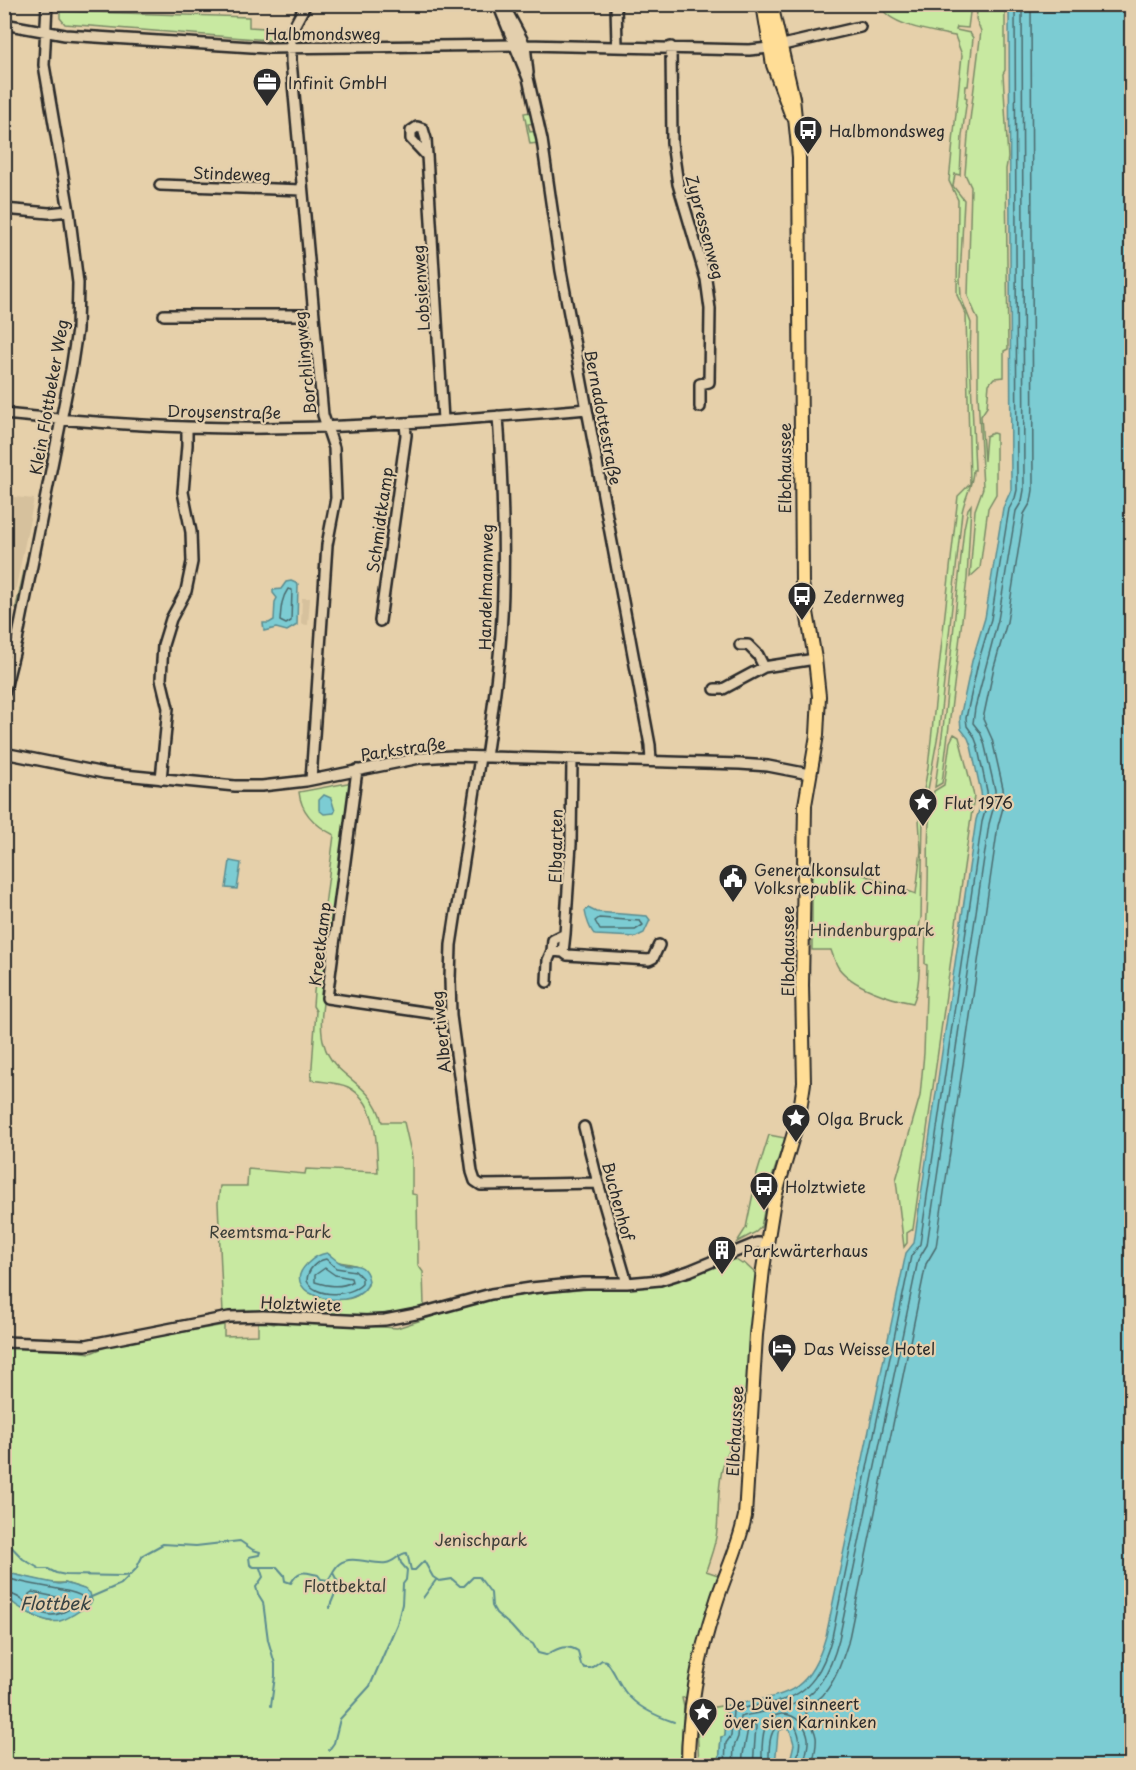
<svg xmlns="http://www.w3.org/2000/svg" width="1136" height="1770" viewBox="0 0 1136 1770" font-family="'Playpen Sans',sans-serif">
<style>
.built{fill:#d6c19d}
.green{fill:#c8e9a1;stroke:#7a8a66;stroke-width:1.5;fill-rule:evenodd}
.water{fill:#7bccd3;stroke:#5b8c90;stroke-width:1.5}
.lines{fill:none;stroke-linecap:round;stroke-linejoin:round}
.shore{stroke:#4b6b6e;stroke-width:1.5}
.stream{stroke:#5b8c90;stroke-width:2}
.minor-casing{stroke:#2b2b2b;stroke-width:14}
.major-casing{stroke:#2b2b2b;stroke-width:16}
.minor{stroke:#e3cfad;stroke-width:9}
.major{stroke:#ffdd96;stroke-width:12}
.labels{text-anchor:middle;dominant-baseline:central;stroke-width:4.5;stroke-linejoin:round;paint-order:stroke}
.street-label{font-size:16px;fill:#2b2b2b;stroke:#e3cfad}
.poi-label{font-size:16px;fill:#2b2b2b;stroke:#e3cfad;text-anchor:start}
.park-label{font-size:16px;fill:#3b3e37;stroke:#e3cfad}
.water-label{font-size:18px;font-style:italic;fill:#374344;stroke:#e3cfad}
</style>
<rect width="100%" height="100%" fill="#e6d0aa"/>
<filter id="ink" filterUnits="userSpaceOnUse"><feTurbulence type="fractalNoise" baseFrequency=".0167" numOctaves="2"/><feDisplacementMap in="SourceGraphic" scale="12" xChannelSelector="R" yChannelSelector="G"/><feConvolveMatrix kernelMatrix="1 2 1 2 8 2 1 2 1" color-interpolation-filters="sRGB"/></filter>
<g filter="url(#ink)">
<!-- built -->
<path class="built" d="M5,496L34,499L6,636H4Z
M302,598H310L308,625L301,624Z"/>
<!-- green -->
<path class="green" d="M880,5H971L968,28L957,27L956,30L970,33L973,38L968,86H966L965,97L967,98L962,136L960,175L955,174L953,186L964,200L960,278L961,297L971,323L970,356L975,470H973C973,485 965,497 962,512L939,729L923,817L921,918C918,927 919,932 919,942C919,962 921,984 913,1003C891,999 852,987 838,967C835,962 833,956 831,950H812V867H842L916,894L921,850L919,819L928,767L958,496L970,484L966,315L957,295L958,200L949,181L962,55L955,36C935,32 888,26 880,5Z
M978,5H1005V70L1003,74L1008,158L1006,169L1008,349L1004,351V377L994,378L989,384L987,407L981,416L984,461L986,436L993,433L996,434V494L988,508L980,568L970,577L975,510L983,488L978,394V320L968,296L971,187L965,174L968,136L981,31L976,19Z
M60,11L249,17V27L283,29L282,41L65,24L60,18Z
M530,112L535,123L528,124L530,132L537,131L538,143L530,144L524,113Z
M971,505L967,579L942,783L935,787L945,713L964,528L968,509Z
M30,545L32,547L19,610H17L16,607Z
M954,734L959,737L960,741L974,796L913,1229L907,1233V1243L904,1247L896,1180L920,1096L924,1053L927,965L925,964C925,937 928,911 928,884C929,853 926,822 934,791L944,785L950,742Z
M353,782C344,848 334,914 326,980C324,1000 318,1024 324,1044C333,1079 372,1080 382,1122H404L412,1157V1194L417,1195L418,1265L423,1272L424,1306C358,1326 290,1304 223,1314L218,1203L220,1186H247L248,1169L305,1174L306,1169L378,1172C376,1144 379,1103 348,1087C338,1082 322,1082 311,1080L316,1011L313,1006L314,992L334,835C316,826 301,813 299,792ZM339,1262C354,1265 369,1264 368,1285C365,1288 361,1292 358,1295C338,1307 282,1295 307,1264Z
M769,1135L785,1138L769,1187L761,1227L756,1232L737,1242L746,1228L757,1174Z
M733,1258L742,1264L744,1263L756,1274L745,1435C714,1451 720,1501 717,1530C716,1544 710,1558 706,1571L721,1576L688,1697L682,1698L684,1707L680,1765H5V1596L34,1616L52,1622L67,1617L74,1613L81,1588L65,1583H50L12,1574L5,1569V1347L23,1346L91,1353L110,1345L224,1325V1336L258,1335V1320L274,1324L281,1320L397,1328L492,1297L665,1283Z
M727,1705L725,1736L721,1737L719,1765H699L697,1726L698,1710Z"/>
<!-- water -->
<path class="water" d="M1009,5H1131V1765H789L794,1744L790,1730L786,1728L780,1730L778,1733L775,1765H719L721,1737L725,1736L727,1706C783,1694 808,1699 826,1636L906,1253L914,1243L976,820L982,800L981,792L971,746L968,738L961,729L960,718L972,661L985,618L1003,508L1011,490Z
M291,581L298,584L297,625L287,631L276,628L264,631L263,623H269L274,620L275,602L277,598L273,593V590L281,589L286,582Z
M324,795L331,798L335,811L334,813L324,814L319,810V800Z
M230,861L241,863L237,889L226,888Z
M588,908L596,912L647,916L650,920L644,933L636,937L595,935C590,930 586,918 585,911Z
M327,1253C332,1256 335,1260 339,1262C350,1269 365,1258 369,1281C360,1316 274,1296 307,1264C313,1258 319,1254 327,1253Z
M5,1569L12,1574L44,1581L59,1584L65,1583L84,1589L90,1593L92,1601L89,1605C80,1610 69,1619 60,1621C44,1625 15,1606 5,1596Z"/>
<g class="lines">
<!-- shore -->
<path class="shore" d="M288,589L292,590L291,621L286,624L280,621C281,609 281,599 288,589Z
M599,918L640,921L643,925L635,930H600L595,921Z
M326,1259L336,1268L355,1271L362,1278V1284C350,1297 315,1298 307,1281C307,1270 316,1261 326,1259Z
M325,1268L335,1275L351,1278L352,1282C340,1288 328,1286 315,1282V1275Z
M4,1577C22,1585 78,1589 85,1599C81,1603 75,1605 69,1609C39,1628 30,1596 4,1592
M32,1592L56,1597H64L66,1601C54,1612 42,1606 29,1597V1594Z
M725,1766L726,1743L731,1736L733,1711C748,1706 764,1705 779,1701C811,1694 824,1667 832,1637L911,1256L920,1244L982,822L988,801L987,791L977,744L974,736L967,726L966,718L978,663L991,619L1009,509L1015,498L1017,490L1015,4
M733,1766L734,1747L738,1737L740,1717C754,1713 768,1712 782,1708C817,1700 831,1670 839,1639L918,1260L927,1245L989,824L995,802V790L984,742L980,732L973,723L975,708L998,620L1016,511L1022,501L1024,490L1022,4
M742,1766C742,1752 747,1740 748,1726L753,1723L756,1726L753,1766
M762,1766C762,1754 761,1739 765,1728C774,1703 805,1715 808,1738C809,1747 805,1757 803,1766
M769,1766C769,1750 767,1725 786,1722L795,1726C803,1740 799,1751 795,1766
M812,1766C819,1737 818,1736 805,1711C810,1705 817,1701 823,1695C836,1680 842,1661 848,1643L926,1264L936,1247L998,826L1004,804L1003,788L992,739L983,719L994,667L1007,622L1024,514L1031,502L1033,490L1031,4"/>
<!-- stream -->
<path class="stream" d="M4,1539L23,1559L40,1569H48L56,1573L66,1575L123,1576L130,1575L136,1569L143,1555L163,1544L196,1546L240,1541L253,1550L260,1552L259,1555L249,1557L250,1565L254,1567H277L284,1575L285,1581L291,1583C299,1569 303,1572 318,1575L321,1579L328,1580C332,1575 334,1568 339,1564C352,1554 371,1565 386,1563C395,1562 399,1553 407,1553L411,1570H415L424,1561L433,1577L439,1581L452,1579L460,1586H464L473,1577H479L491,1593L492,1606L496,1613L511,1626L520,1636L533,1644L538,1653L546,1655C557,1649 566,1643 578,1651L581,1665L585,1668H591L602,1660L606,1661C614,1670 618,1683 626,1693C638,1708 656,1716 674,1722
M260,1568L263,1577L256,1587L258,1594L263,1602L268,1640L275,1664V1676L271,1706
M89,1598L121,1584L128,1577
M423,1598L436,1580
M329,1608L339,1584L333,1573
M329,1750L334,1743L340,1719L370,1686L397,1624L402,1604L403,1584L406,1580L407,1570L401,1563L399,1556"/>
<!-- minor casing -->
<g class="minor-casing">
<path id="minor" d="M306,4L291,32V61L323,415L334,448L336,498L327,545L311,780
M498,4L528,78L542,140L561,271L650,745L651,761
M503,4L525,45L528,73
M616,4L617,46
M4,24L65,35L267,48L525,45L749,50L770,48L860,27
M671,47L672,143L678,184L706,279L710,309L709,382L700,384V407
M426,155L411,139V131L417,127L423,129L426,139L443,420
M160,185L302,190
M4,209L49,213L69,211
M164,315H314
M4,414C65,420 126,425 187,427C320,432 454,420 587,409
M380,621L406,435L405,423
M740,645H748L758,655L764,667
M715,689H723L764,667L815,659
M4,693L17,641L71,370L77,330L78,283L69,211L44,65L47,4
M4,753L104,773L235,786H262L306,781L420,758L452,756L740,764L768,766L809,774
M480,757L451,945L450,979L451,1016L472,1172L475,1181L481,1185L598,1183
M486,757C492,716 498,675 501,633C506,562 503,488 498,416
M357,770L327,998L451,1016
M161,779L168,708L161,679L163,645L171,619L186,591L192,562L191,532L183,492L187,445V427
M565,934L563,952L552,951L553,940L565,934L571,844L572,759
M563,952L567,955L649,960L653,958L659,945
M547,982L548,960L552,951
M584,1127L598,1183L627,1283
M4,1342L86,1345L229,1317L263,1316L366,1321L385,1320L421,1313L491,1294L531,1288L582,1283H627L660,1280L689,1271L757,1243H767"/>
</g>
<!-- major casing -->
<g class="major-casing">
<path id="major" d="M763,4L773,65L791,114
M688,1766C688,1712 699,1654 716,1603C725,1574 739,1547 745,1516L756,1335L763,1269L774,1200L799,1116L804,1083L802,985L805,805L817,735L819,696L815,659L802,583L799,157L793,98L771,4"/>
</g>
<!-- minor -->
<use href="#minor" class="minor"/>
<!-- major -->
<use href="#major" class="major"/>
</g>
</g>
<!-- icons -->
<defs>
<g id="office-pin" transform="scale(1.5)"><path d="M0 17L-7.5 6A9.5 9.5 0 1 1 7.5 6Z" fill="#2b2b2b" stroke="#e3cfad"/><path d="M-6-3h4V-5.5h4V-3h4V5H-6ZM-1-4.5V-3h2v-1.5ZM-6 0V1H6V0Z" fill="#fff"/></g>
<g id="bus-pin" transform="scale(1.5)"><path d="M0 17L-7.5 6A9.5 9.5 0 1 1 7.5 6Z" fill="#2b2b2b" stroke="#e3cfad"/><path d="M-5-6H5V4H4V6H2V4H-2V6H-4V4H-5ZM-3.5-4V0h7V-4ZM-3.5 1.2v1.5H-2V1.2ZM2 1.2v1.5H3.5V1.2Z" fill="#fff"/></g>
<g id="sight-pin" transform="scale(1.5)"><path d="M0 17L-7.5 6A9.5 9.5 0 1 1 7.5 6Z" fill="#2b2b2b" stroke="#e3cfad"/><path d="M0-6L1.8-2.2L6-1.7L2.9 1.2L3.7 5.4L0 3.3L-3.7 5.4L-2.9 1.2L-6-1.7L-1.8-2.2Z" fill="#fff"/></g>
<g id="civic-pin" transform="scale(1.5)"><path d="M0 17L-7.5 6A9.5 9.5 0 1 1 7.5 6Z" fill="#2b2b2b" stroke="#e3cfad"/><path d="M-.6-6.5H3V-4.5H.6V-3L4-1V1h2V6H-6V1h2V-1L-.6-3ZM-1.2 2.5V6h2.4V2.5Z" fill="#fff"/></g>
<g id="building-pin" transform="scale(1.5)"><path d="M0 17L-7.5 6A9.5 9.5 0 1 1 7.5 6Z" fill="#2b2b2b" stroke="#e3cfad"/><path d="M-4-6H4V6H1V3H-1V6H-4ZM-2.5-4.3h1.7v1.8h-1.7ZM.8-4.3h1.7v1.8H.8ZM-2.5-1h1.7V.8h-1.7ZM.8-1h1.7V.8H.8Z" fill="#fff"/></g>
<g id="hotel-pin" transform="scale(1.5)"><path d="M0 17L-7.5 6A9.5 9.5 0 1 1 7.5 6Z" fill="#2b2b2b" stroke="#e3cfad"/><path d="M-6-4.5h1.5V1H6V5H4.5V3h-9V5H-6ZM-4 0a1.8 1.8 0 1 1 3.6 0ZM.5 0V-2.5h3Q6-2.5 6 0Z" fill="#fff"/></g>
</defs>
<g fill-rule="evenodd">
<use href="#office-pin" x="267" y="82"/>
<use href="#bus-pin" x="808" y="130"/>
<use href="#bus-pin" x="802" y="596"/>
<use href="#sight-pin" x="923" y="802"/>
<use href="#civic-pin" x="733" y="878"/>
<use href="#sight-pin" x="796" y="1118"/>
<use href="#bus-pin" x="764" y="1186"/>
<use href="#building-pin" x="722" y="1250"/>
<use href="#hotel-pin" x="782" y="1348"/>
<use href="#sight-pin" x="703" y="1712"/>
</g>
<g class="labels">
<!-- street labels -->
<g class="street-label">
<text x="323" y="33">Halbmondsweg</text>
<text transform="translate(232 173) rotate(2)">Stindeweg</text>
<text transform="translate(706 227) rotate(75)">Zypressenweg</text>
<text transform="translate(420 288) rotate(-94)">Lobsienweg</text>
<text transform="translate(304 363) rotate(-96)">Borchlingweg</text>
<text transform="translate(48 397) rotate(-80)">Klein Flottbeker Weg</text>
<text transform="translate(224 411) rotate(1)">Droysenstraße</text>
<text transform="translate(604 417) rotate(79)">Bernadottestraße</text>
<text transform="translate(784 468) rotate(-90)">Elbchaussee</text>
<text transform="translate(379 520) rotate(-82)">Schmidtkamp</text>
<text transform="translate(485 587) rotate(-89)">Handelmannweg</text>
<text transform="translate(403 748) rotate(-8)">Parkstraße</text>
<text transform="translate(555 846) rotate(-89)">Elbgarten</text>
<text transform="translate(319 944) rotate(-83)">Kreetkamp</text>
<text transform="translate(787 951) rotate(-90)">Elbchaussee</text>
<text transform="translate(440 1032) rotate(-96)">Albertiweg</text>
<text transform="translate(619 1201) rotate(75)">Buchenhof</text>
<text transform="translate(301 1303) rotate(2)">Holztwiete</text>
<text transform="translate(734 1431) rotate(-87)">Elbchaussee</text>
</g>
<!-- poi labels -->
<g class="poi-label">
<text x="288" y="82">Infinit GmbH</text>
<text x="829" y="130">Halbmondsweg</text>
<text x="823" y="596">Zedernweg</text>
<text x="944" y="802">Flut 1976</text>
<text x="754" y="869">Generalkonsulat<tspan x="754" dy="18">Volksrepublik China</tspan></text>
<text x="817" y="1118">Olga Bruck</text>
<text x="785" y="1186">Holztwiete</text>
<text x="743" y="1250">Parkwärterhaus</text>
<text x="803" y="1348">Das Weisse Hotel</text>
<text x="724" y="1703">De Düvel sinneert<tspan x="724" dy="18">över sien Karninken</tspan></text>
</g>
<!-- park labels -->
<g class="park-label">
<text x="872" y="929">Hindenburgpark</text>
<text x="270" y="1231">Reemtsma-Park</text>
<text x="481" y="1539">Jenischpark</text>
<text x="345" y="1585">Flottbektal</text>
</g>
<!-- water labels -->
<g class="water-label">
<text x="55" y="1602">Flottbek</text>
</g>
</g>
<!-- margin -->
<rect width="1136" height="1770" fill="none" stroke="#e3cfad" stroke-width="24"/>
<rect x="12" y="12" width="1112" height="1746" fill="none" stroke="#2b2b2b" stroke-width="2" filter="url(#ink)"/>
</svg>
